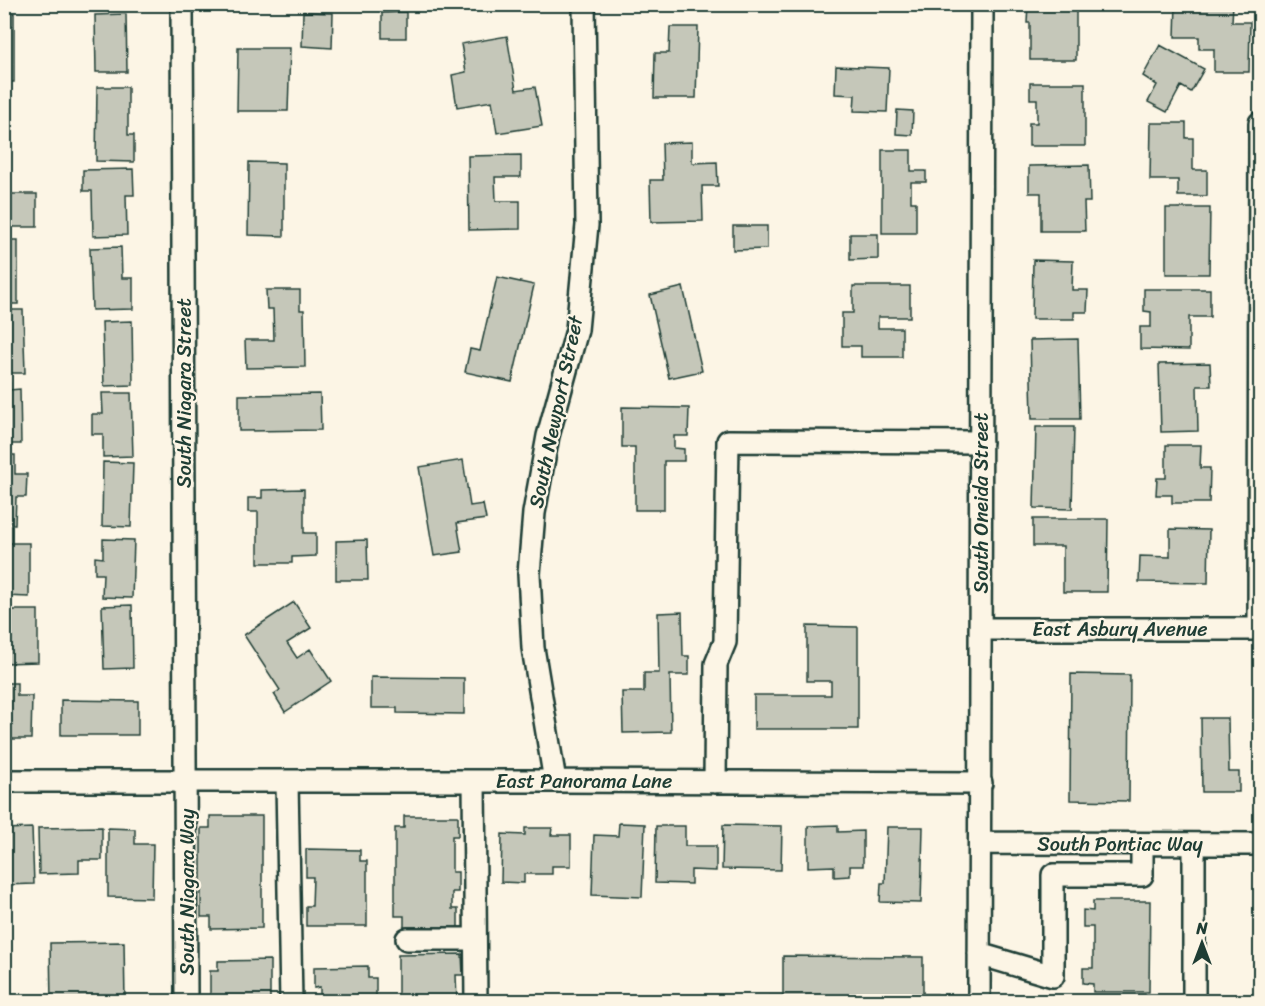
<svg xmlns="http://www.w3.org/2000/svg" width="1265" height="1006" viewBox="0 0 1265 1006" font-family="Sriracha,sans-serif">
<style>
.building{fill:#c5c7b9;stroke:#1f3d34;stroke-width:1.5}
.lines{fill:none;stroke-linecap:round;stroke-linejoin:round}
.minor-casing{stroke:#1f3d34;stroke-width:26}
.minor{stroke:#fcf5e5;stroke-width:21}
.labels{text-anchor:middle;dominant-baseline:central;stroke-width:4.5;stroke-linejoin:round;paint-order:stroke}
.street-label{font-size:20px;fill:#1f3d34;stroke:#fcf5e5}
</style>
<rect width="100%" height="100%" fill="#fcf5e5"/>
<filter id="ink" filterUnits="userSpaceOnUse"><feTurbulence type="fractalNoise" baseFrequency=".0167" numOctaves="2"/><feDisplacementMap in="SourceGraphic" scale="12" xChannelSelector="R" yChannelSelector="G"/><feConvolveMatrix kernelMatrix="1 2 1 2 8 2 1 2 1" color-interpolation-filters="sRGB"/></filter>
<g filter="url(#ink)">
<!-- building -->
<path class="building" d="M1028,4H1076V60H1030V23H1027Z
M1176,4H1233L1232,22H1250L1249,72H1214V49H1199V37H1175Z
M303,12L333,13L332,48L302,46Z
M406,12V38H382V13Z
M14,13V82H4V14Z
M126,14L127,72H96L95,15Z
M670,27H698L696,98H654L655,53H669Z
M507,36L516,90L535,87L542,126L497,133L492,101L457,107L452,75L466,72L461,44Z
M1160,45L1204,69L1191,92L1181,86L1167,112L1148,102L1157,85L1143,76Z
M238,48H290L288,111H237Z
M836,66L889,68L887,112L854,111L855,95L835,94Z
M1030,83H1085V146H1029V123H1037V99H1030Z
M97,87H128V135H134V162L96,161Z
M4,94H5L6,148H4Z
M897,110L913,111L912,135L896,134Z
M1151,123H1186V138H1193V170H1207V196H1178V180H1150Z
M692,142V163L717,162L718,186H702L703,221L651,222L650,180H663L662,143Z
M882,150H911V171H926V182H911V202H916V233H882Z
M521,155V177H495L496,201H520V229L469,230L468,156Z
M249,162L284,163V236L248,235Z
M1089,165L1090,202H1084L1085,231H1041V193H1029V166Z
M133,169L134,195H126L127,235L93,236L92,191H83V170Z
M4,194H37V227H4Z
M1166,208H1210L1209,274H1166Z
M733,226H767V249L733,250Z
M850,234H878V259L850,260Z
M4,240H18V304H4Z
M121,247L122,278H133V309L92,310L90,248Z
M1033,260L1073,261L1072,290H1088L1087,312H1074V319H1032Z
M497,277L534,285L512,382L465,372L470,349L480,351Z
M853,286H910V317H878V328H902V357H861V346H842V313H853Z
M683,287L702,371L669,378L650,295Z
M1144,289H1210V317H1189V350L1140,349V327H1151V312L1144,311Z
M266,290H300V310H304L305,367L246,368L245,340H274L273,309H267Z
M6,310H23L25,373H4Z
M132,321L133,385L104,386L102,322Z
M1078,339L1080,419H1032L1030,340Z
M1210,363L1211,386H1197L1198,431L1161,432L1159,364Z
M4,383H10V390L20,389L21,444H4Z
M102,393H131L133,456L103,457V434H92V414H103Z
M320,394L321,430L239,431V395Z
M622,407L689,408L688,436H674V448L684,449V461H664V510H635V447H622Z
M1036,427H1074L1072,509L1034,508Z
M1166,445H1201L1200,468H1210L1209,503H1172V495H1156L1157,478H1166Z
M4,455H15V474H27L26,497H16L15,524H4Z
M463,460L470,506L483,504L486,519L457,523L462,552L434,556L419,467Z
M103,462L133,463L131,527L102,526Z
M304,489V533H316V556L292,557V563H258V512H248V498H262V490Z
M1033,519H1108L1107,592H1063V546H1033Z
M1170,529L1209,530L1208,583L1139,582L1140,556L1170,557Z
M4,531H7V543H29V597L4,596Z
M103,539L134,540L132,598L102,597L103,574H95V557L103,558Z
M367,540L368,580H336V541Z
M294,602L311,628L287,643L297,658L310,649L331,681L285,712L274,694L280,690L244,635Z
M132,605L133,668L104,669L102,606Z
M12,610H38V662L4,663V633H12Z
M682,612L683,656H689V675H670L671,732L623,733L622,692H644V673H659L658,613Z
M807,626L858,627V729H754V695H831V681H807Z
M1071,674L1130,675L1129,801L1070,800Z
M371,677L464,678V714L397,713V708H371Z
M4,683H17V696H32L31,739H4Z
M61,700L138,701V735H61Z
M1201,718H1228L1229,772H1239V792H1202Z
M210,816H262V928L211,929V917H201V828H210Z
M404,816H458V836H452V872H458V892H452V909H458V928H404V916H395V828H404Z
M619,823L645,824L642,897L592,895L594,835L618,836Z
M723,825L782,826L781,870L722,869Z
M838,825V832L863,831V866H850V876L834,877V866L808,867V826Z
M656,826H685V846H716V871L691,870V884L655,883Z
M102,827V860H79V873L39,874L38,828Z
M887,827H923L921,903L880,902L881,883H885Z
M32,828L34,884L4,885V829Z
M108,828L135,829V844H153L152,898L108,897Z
M525,828H552L551,835H571V866H552V874H524V883L501,882L502,834L525,835Z
M306,849L360,850V861H367V926H306V906H312L313,877H306Z
M1256,895H1260V1002H1255Z
M1093,901H1150L1149,992H1093V984L1083,983V968H1093V927H1083V910L1093,911Z
M4,942H8V989H4Z
M124,942L125,1002H51L50,943Z
M462,954L463,975H456L457,1002H398V955Z
M783,956L923,957V994H937V1002H769V996H783Z
M270,960V1002H210V971H218V961Z
M368,966V978H376V1002H320V987L314,988V967Z
M1036,994L1053,1002H1032Z
M1092,998H1118V1002H1092Z"/>
<g class="lines">
<!-- minor casing -->
<g class="minor-casing">
<path id="minor" d="M182,4L186,1002
M980,629H1260
M1259,629L1260,123
M4,781H555L981,783
M474,781L476,1002
M555,781L533,648L529,574L534,513L548,436L577,330L587,225L584,4
M287,782L291,1002
M715,782L716,664L725,642L728,441L981,442
M980,843L1260,844
M407,939H475
M979,954L1053,976V875H1142V844
M979,1002L982,4
M1194,1002V844"/>
</g>
<!-- minor -->
<use href="#minor" class="minor"/>
</g>
</g>
<g class="labels">
<!-- street labels -->
<g class="street-label">
<text transform="translate(184 393) rotate(-90)">South Niagara Street</text>
<text transform="translate(556 412) rotate(-78)">South Newport Street</text>
<text transform="translate(981 503) rotate(-90)">South Oneida Street</text>
<text x="1120" y="629">East Asbury Avenue</text>
<text x="584" y="781">East Panorama Lane</text>
<text x="1120" y="844">South Pontiac Way</text>
<text transform="translate(187 892) rotate(-90)">South Niagara Way</text>
</g>
</g>
<!-- margin -->
<rect width="1265" height="1006" fill="none" stroke="#fcf5e5" stroke-width="24"/>
<rect x="12" y="12" width="1241" height="982" fill="none" stroke="#1f3d34" stroke-width="2" filter="url(#ink)"/>
<!-- north arrow -->
<g transform="translate(1202 943)" stroke="#fcf5e5" stroke-width="4.5" paint-order="stroke">
<path d="M0-4.5L10 22L0 15L-10 22Z" fill="#1f3d34"/>
<text y="-9" font-size="16" font-weight="bold" text-anchor="middle" fill="#1f3d34">N</text>
</g>
</svg>
